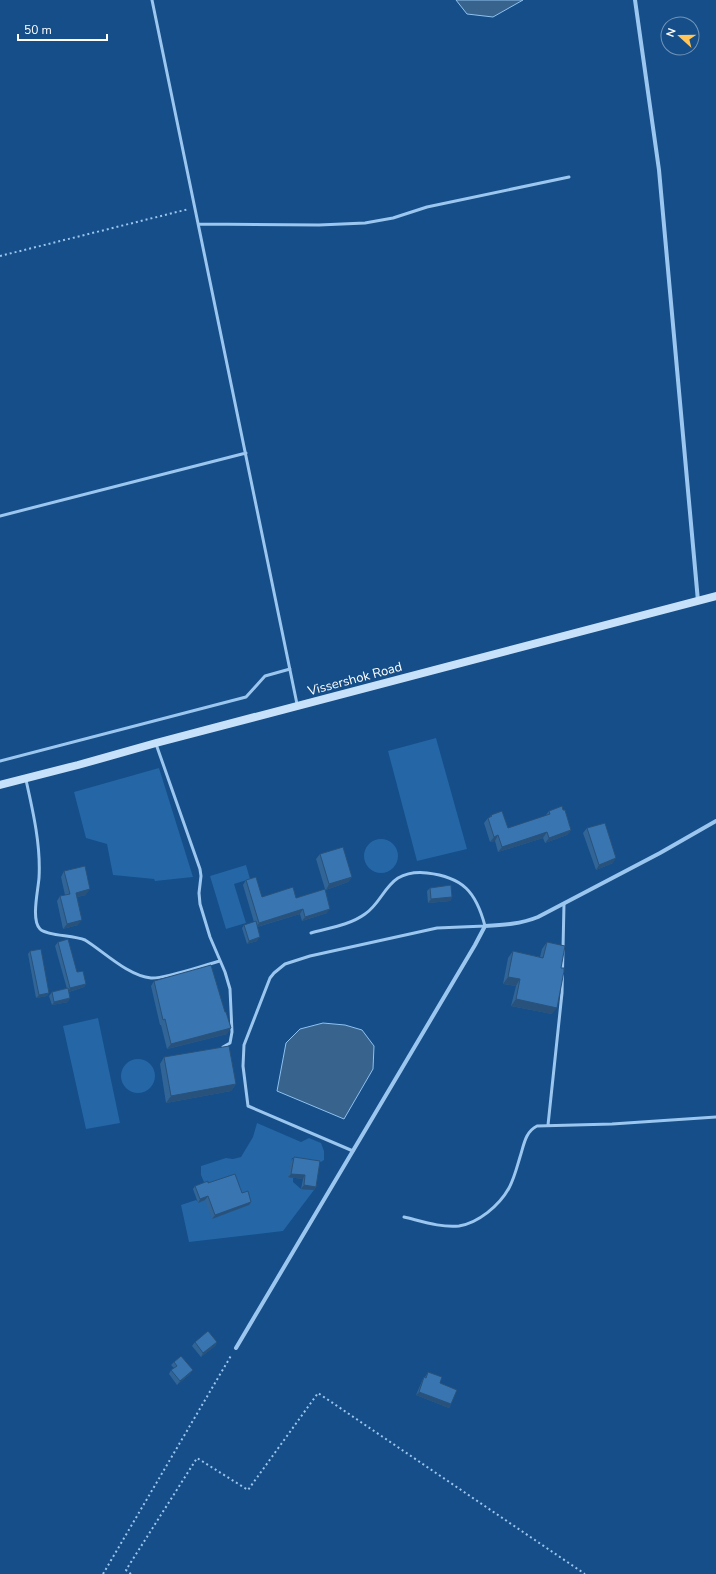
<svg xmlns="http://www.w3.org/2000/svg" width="716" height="1574" viewBox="0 0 716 1574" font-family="'Nunito Sans',sans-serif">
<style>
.green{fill:#2466a6}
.water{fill:#38638d;stroke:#8dc2f2}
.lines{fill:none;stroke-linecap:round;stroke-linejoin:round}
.path{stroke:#9bc6ef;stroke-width:2;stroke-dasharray:2 3;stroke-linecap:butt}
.service{stroke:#9bc6ef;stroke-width:3}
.minor{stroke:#9bc6ef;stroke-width:4}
.secondary{stroke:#c8e1fa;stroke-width:8}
.wall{fill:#316597}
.shaded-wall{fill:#28527b}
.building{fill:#3975b0;stroke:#28527b}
.labels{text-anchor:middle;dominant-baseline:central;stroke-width:3;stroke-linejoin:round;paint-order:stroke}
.street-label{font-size:13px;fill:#fff;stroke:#154e88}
</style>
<rect width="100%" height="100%" fill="#154e88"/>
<!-- green -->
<path class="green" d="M436,738L467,849L417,861L388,751Z
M159,768L193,877L155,881L154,879L113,875L107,844L86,838L74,792Z
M364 856a17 17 0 1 1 34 0a17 17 0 1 1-34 0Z
M246,865L250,879L234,884L246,923L226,929L210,876Z
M98,1018L120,1123L86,1129L63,1026Z
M121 1076a17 17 0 1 1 34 0a17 17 0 1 1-34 0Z
M257,1123L301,1142L309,1138L321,1143L324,1151V1160L321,1162L292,1158L289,1177L293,1178V1182L301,1189L314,1190L283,1231L189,1242L181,1205L196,1200L198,1202L206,1187L201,1175V1166L226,1158L233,1159L241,1157L253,1137Z"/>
<!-- water -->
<path class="water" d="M456,0H523L493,17L467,14Z
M323,1023L345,1025L362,1030L374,1046L373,1069L344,1119L277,1091L286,1043L300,1029Z"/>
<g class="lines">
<!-- path -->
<path class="path" d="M0,256L189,209
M103,1574L232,1354
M131,1574L126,1570L197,1458L248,1490L318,1393L585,1574"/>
<!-- service -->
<path class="service" d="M152,0L297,704
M199,224L319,225L365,223L393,218L427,207L569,177
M0,516L246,453
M156,744L200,869L201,876L199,893L200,904L210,937L225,972L230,989L232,1032L230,1043L223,1047
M0,761L246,697L265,676L290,669
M26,780C33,811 41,846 39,878C38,891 31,920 40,929C47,936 73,935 85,940C103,951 128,976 151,978C165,979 204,965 220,961
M311,933C329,928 350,925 365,914C379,905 384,887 398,878C407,873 418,872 427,873C463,877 476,892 485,926L437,928L310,956L285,964L274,973L270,978L244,1045L243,1066L248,1106L353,1151
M548,1125L562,993L564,904
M404,1217C421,1221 441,1228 459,1226C478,1223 499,1206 509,1188C514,1179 517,1167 520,1157C524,1145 525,1132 537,1126L612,1124L716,1117"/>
<!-- minor -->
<path class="minor" d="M635,0L659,170L698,601
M236,1348L475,945L485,926C503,925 521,924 538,917L660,853L716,821"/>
<!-- secondary -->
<path class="secondary" d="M0,785L78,765L156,743L716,596"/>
</g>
<!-- wall -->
<path class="wall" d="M549,811L571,830L567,835L545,843L543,838L498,852L495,841L490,842L484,823L488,818L490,817L491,815L508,828L545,816Z
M587,828L613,863L596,870L583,833Z
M320,854L352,877L348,882L326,890L327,913L302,921L300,914L257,927V941L247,944L242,928L244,925L254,922L243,885L246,880L262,897L296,898L325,889L316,859Z
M64,871L86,895L77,897L78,925L63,929L57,901L60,896L65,895L61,877Z
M430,888L452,897L450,901L428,903L427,891Z
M58,942L77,972L86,984L84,987L69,992L68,1002L52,1005L49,996L52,992L67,989L55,946Z
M547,942L552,1014L511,1006L516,986L503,984L508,958L513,951L540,957L542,949Z
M30,951L49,993L47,996L36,998L28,954Z
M154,981L225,1012L227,1034L167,1049L161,1025H160L151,986Z
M164,1057L236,1084L231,1091L166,1103L160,1064Z
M294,1157L316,1187L314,1190L301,1189L303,1179L288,1177L291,1161Z
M208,1183L242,1193L251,1202L249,1205L212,1219L205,1200L198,1203L193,1189L195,1186Z
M195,1342H217L215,1346L201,1357L192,1346Z
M174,1362L190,1374L177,1385L169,1374L171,1370L174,1368L171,1365Z
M428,1372L440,1383L451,1404L449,1408L416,1395L422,1381L424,1377H425Z"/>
<!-- shaded-wall -->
<path class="shaded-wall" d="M571,830L567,835L545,843L549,838Z
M547,832L543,838L498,852L502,847Z
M498,835L495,841L490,842L494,837Z
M616,858L613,863L596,870L599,865Z
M352,877L348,882L326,890L329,884Z
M90,889L86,895L72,898L76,893Z
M452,897L450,901L428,903L431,899Z
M303,909L300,914L256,927L259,923Z
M330,909L327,913L302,921L305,917Z
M82,920L78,925L63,929L67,924Z
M260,937L257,941L247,944L249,941Z
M508,977L520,979L516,986L503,984Z
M86,984L84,987L68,992L70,988Z
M49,993L47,996L36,998L39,995Z
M70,998L68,1002L52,1005L54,1002Z
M516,999L557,1008L552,1014L511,1006Z
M231,1028L227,1034L167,1049L171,1044Z
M236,1084L231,1091L166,1103L171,1096Z
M291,1174L305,1175L303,1179L288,1177Z
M304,1185L316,1187L314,1190L301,1189Z
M208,1196L205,1200L198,1203L200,1199Z
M251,1202L249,1205L212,1219L215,1215Z
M217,1342L215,1346L201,1357L203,1353Z
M193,1370L190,1374L177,1385L180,1381Z
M419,1392L451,1404L449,1408L416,1395Z"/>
<!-- building -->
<path class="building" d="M562,806L563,810H565L571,830L549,838L547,832L502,847L498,835L494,837L488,818L492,816L491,815L502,811L508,828L550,814L549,811Z
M605,823L616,858L599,865L587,828Z
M343,847L352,877L329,884L320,854Z
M85,866L90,889L76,893L82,920L67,924L60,896L70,894L64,871Z
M256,877L262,897L293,887L296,898L325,889L330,909L305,917L303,909L259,923L246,880Z
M451,885L452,897L431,899L430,888Z
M256,921L260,937L249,941L244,925Z
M68,939L77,972L83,971L86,984L70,988L58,942Z
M547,942L565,946L561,968H564V971L557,1008L516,999L520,979L508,977L513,951L543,958Z
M41,949L49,993L39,995L30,951Z
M211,965L225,1012H226L231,1028L171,1044L165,1019L163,1020L154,981Z
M68,988L70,998L54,1002L52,992Z
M229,1046L236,1084L171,1096L164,1057Z
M294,1157L320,1161L316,1187L304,1185L305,1175L291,1174Z
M235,1174L242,1193L248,1191L251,1202L215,1215L208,1196L200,1199L195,1186L208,1181V1183Z
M208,1331L217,1342L203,1353L195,1342Z
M181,1356L193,1370L180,1381L171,1370L177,1366L174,1362Z
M428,1372L442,1377L440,1383L457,1390L451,1404L419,1392L424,1377L426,1378Z"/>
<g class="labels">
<!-- street labels -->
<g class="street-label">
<text transform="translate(355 679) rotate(-15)">Vissershok Road</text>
</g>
</g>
<!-- north arrow -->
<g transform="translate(680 36) rotate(291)"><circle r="19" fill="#154e88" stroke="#7395b8"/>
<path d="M0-3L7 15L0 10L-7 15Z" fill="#ffc559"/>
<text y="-6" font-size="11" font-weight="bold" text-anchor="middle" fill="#ffffff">N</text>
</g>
<!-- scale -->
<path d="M18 34v6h89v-6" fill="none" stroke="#ffffff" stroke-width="2"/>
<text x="24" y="34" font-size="12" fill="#ffffff" stroke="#154e88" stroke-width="3" paint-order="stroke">50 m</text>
</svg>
